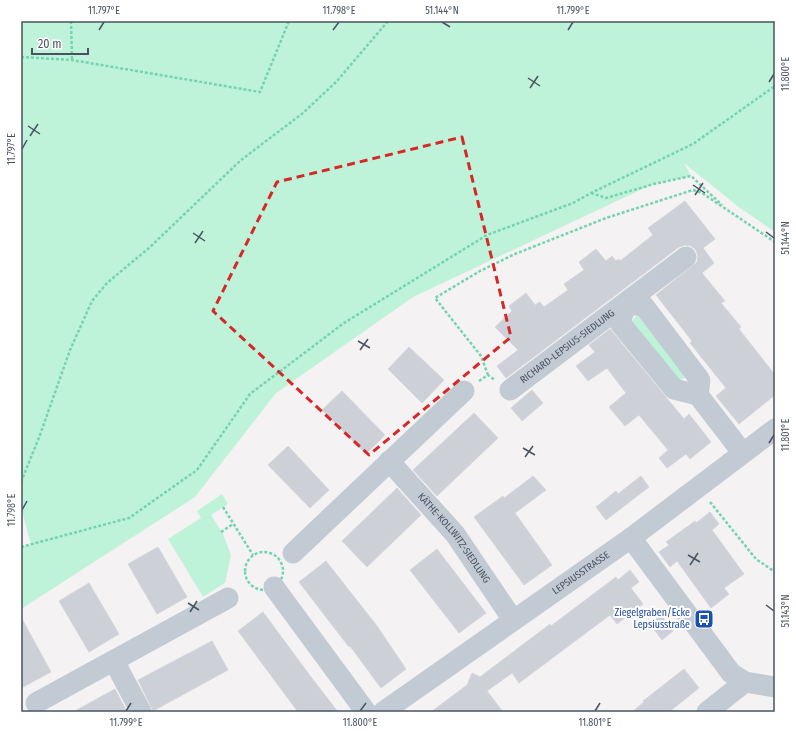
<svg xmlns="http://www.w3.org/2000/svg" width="796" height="733" viewBox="0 0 796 733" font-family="'Fira Sans Condensed',sans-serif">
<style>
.green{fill:#bff3d9}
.building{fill:#ced0d7;stroke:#d6d7de}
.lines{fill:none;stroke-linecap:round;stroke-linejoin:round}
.path{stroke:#74d4b0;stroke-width:2.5;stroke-dasharray:3 2;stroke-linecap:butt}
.minor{stroke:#c2cbd4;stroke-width:21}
.marked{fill:none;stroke:#d62828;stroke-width:3;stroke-dasharray:8 5;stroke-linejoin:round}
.ticks{fill:none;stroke:#485361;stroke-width:1.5}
.labels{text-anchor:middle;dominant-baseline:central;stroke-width:4;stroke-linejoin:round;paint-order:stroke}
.street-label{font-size:10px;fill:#485361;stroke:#fff}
.transit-label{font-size:10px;fill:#164399;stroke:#fff;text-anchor:end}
.neatline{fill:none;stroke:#485361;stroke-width:1.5}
.ticks-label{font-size:10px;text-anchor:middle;fill:#485361}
</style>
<rect width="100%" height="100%" fill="#f4f2f2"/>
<!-- green -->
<path class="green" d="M21,21H775V232L740,208L684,163L691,176L653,184L413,297L276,393L195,497L21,609V547L31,545L21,507Z
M640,315L686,377L679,381L632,321L635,317Z
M222,494L228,504L211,515L223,534L231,555L225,583L203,597L168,539L201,518L197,511Z"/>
<!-- building -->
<path class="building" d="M685,201L715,239L703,248L714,263L702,273L725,301L721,303L741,327L739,329L775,375V395L739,424L716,396L726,388L690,343L692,341L656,295L697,262L698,256L696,250L691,246L685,245L679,247L506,378L497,366L518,350L495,327L512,311L509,306L526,293L535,305L540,302L544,307L568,290L564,284L584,270L579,262L596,249L606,261L612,256L616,261L619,259L620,261L653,235L648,228Z
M610,329L684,419L689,414L711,442L690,459L686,454L667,468L659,458L668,450L639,415L625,426L609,407L626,393L607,368L588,381L576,366L595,352L589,345Z
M409,347L444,380L422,403L388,369Z
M532,390L543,403L522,421L511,408Z
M342,391L385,435L366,454L322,410Z
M474,413L498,438L437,496L413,470Z
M288,446L329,490L310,508L268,465Z
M533,476L546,490L515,513L552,565L524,585L474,517L503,496L504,498Z
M641,476L649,487L606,520L596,507L616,491L618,494Z
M397,488L421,515L367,567L342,541Z
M710,512L719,524L712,530L744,574L724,588L729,594L711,608L677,561L670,567L659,552L669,545L666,542L695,521L696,523Z
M158,547L187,597L157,614L128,564Z
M437,549L486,613L459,633L410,570Z
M326,561L377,626L406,669L381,688L350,646L349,647L299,582Z
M630,570L639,582L631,588L643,604L617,624L610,615L519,683L512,673L487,691L503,712H431L467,685L472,673L480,677L550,624L551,626L616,577L618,580Z
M89,583L119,634L89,652L59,601Z
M263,612L311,677L338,712H298L238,631Z
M661,615L673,631L662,640L650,624Z
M21,617L51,672L21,688Z
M212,641L228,670L153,711L138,680Z
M684,669L699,688L669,712H632L644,702L643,701Z
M115,689L127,712H73Z"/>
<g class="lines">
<!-- path -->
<path class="path" d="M71,21L72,60
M21,57L72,60L260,92L289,21
M591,193L606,198L654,184L691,176L722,205
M488,375L481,356L435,298L480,271L515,254L606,218L693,190L702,193L775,242
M479,381L488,375L495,380
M21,482L40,435L70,350L92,301L107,283L149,248L241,160L303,113L337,81L388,21
M710,502L756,559L775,572
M223,507L253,555
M221,532L233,524
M21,547L129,518L197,470L250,394L344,323L487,235L573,203L591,193L693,144L775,86
M245 571a19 19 0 1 1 38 0a19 19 0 1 1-38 0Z"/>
<!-- minor -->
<g class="minor">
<path id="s1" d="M510,390L686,257"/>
<path d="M698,395L700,380L644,306L626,304L620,323L674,389L698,395L742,452"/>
<path id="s2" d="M389,461L455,534L513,620"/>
<path d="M631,538L731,673L745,682L775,687"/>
<path d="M293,553L464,391"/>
<path d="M274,587L366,712"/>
<path d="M114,661L141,712"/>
<path d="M36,703L228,598"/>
<path id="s3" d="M383,712L631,538L775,429"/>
<path d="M707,712L745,682"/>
</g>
</g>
<!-- marked area -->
<path class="marked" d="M462,137L511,337L369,455L213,311L277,182Z"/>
<!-- ticks -->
<path class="ticks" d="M442,22L450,27M99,30L104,22M333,30L339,22M568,30L573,22M528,78L540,86M769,82L774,74M530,88L538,76M28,126L40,134M30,136L38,124M22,149L27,140M693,185L705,193M695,195L703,183M766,232L774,238M193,233L205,241M195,243L203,231M358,341L370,348M360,350L368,339M769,443L774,435M523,448L535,455M525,457L533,446M22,510L27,501M688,555L700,562M690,565L698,553M188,603L199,610M766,605L774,611M190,612L197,601M126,711L131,703M360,711L366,703M595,711L600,703"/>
<!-- icons -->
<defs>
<g id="bus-square" transform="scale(1)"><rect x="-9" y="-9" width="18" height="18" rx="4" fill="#1a4fb4" stroke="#fff"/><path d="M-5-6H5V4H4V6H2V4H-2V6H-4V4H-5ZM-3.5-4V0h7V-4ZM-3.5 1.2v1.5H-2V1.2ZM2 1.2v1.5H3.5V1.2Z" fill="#fff"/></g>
</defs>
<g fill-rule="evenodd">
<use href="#bus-square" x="704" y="619"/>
</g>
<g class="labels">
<!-- street labels -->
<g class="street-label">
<text stroke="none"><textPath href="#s1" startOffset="72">RICHARD-LEPSIUS-SIEDLUNG</textPath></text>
<text stroke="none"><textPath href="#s2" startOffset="101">KÄTHE-KOLLWITZ-SIEDLUNG</textPath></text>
<text stroke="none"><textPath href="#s3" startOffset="242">LEPSIUSSTRASSE</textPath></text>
</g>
<!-- transit labels -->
<g class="transit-label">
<text x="690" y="613">Ziegelgraben/Ecke<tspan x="690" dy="12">Lepsiusstraße</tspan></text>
</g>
</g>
<!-- border -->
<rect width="796" height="733" fill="none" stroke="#ffffff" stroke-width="44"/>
<!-- scale -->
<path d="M32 48v6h56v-6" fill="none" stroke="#485361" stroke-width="2"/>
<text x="38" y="48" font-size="12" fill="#485361" stroke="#ffffff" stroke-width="3" paint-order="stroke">20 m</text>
<rect x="22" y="22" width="752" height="689" class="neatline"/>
<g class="ticks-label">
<text x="104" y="14">11.797°E</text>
<text x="339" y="14">11.798°E</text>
<text x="442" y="14">51.144°N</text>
<text x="573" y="14">11.799°E</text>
<text transform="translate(785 74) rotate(-90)" y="4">11.800°E</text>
<text transform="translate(11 149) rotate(-90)" y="4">11.797°E</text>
<text transform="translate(785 238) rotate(-90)" y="4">51.144°N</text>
<text transform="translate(785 435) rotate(-90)" y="4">11.801°E</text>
<text transform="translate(11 510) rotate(-90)" y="4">11.798°E</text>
<text transform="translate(785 611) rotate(-90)" y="4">51.143°N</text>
<text x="126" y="726">11.799°E</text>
<text x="360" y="726">11.800°E</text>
<text x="595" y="726">11.801°E</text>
</g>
</svg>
